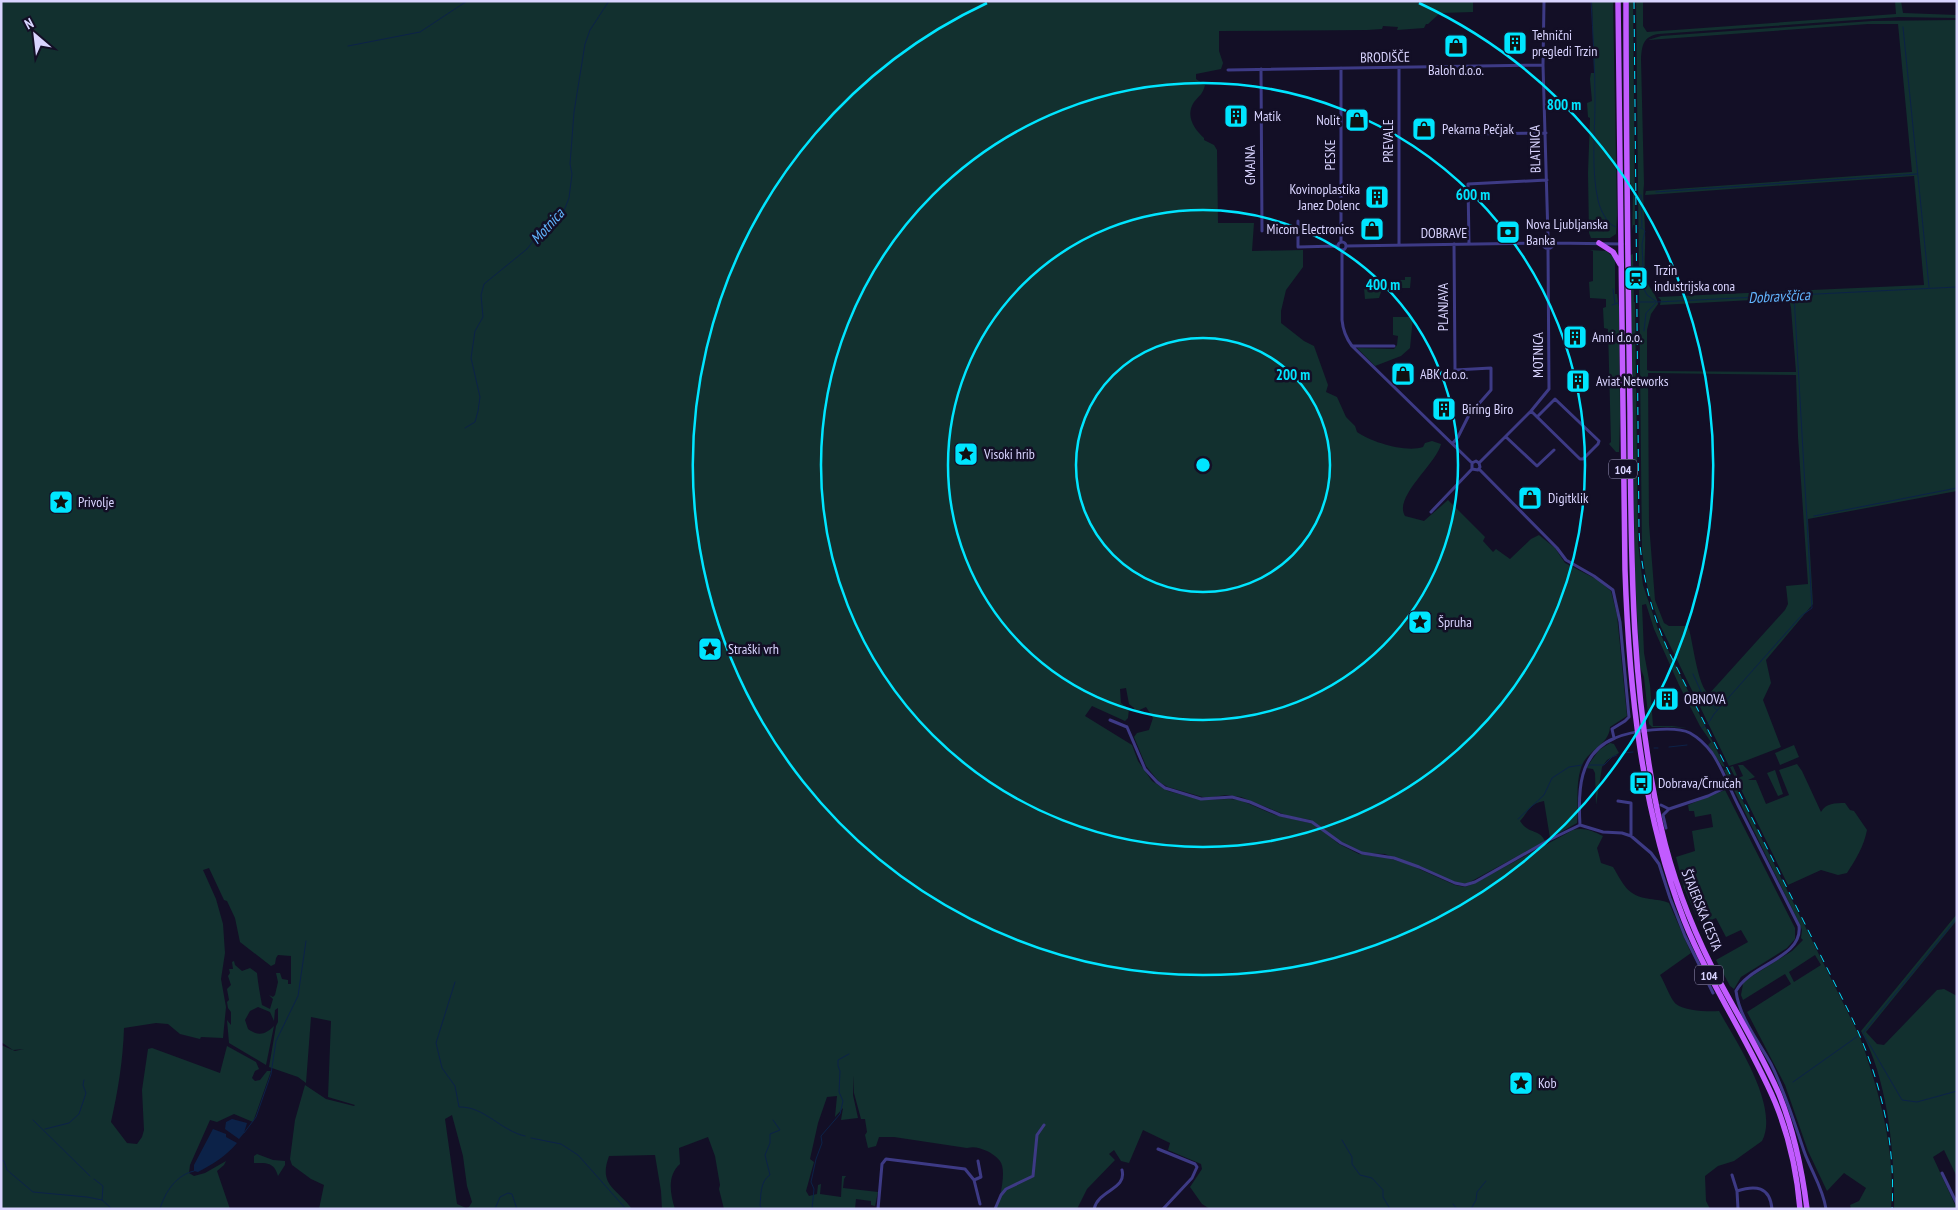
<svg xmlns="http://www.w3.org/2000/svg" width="1958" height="1210" viewBox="0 0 1958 1210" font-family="'PT Sans Narrow',sans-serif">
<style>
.green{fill:#12302f;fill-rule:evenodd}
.water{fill:#0c2248}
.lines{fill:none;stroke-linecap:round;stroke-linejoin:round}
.stream{stroke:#0c2248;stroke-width:1}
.street{stroke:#3d3a85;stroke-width:3}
.primary{stroke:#c25bff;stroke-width:5.5}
.rail{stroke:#00e5ff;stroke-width:1;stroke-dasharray:8 6;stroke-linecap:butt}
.ring{fill:none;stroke:#00e5ff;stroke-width:2.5}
.labels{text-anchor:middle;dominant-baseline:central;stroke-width:5;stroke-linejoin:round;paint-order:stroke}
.shield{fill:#130f26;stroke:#9e99be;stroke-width:1}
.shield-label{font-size:12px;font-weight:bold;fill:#d9d4ff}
.poi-label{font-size:14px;fill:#d9d4ff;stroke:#130f26;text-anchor:start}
.street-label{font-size:14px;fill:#d9d4ff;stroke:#130f26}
.water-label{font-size:15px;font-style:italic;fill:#62b6ff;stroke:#130f26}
.centre{fill:#00e5ff;stroke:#130f26;stroke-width:2.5}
.ring-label{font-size:15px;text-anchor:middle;font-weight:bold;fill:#00e5ff;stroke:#130f26;stroke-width:5;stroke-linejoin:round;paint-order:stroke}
</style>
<rect width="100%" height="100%" fill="#130f26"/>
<!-- green -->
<path class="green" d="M1,1H1473V12L1440,13L1428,24H1426L1424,28L1397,30L1398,27L1383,26L1382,29L1367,30L1219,31V51L1223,63L1221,69L1196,74V79L1205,85C1203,94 1199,96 1194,102C1185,116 1194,129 1204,138V140L1214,145L1217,150L1218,223H1254L1252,251L1303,250V267L1286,290L1281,311V323L1304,341L1314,346L1328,385L1326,392L1337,397L1346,417L1355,426L1357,432C1371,442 1406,453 1423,447L1425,443L1432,441L1441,444C1437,463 1393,497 1405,516L1424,521L1448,500L1485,537L1483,541L1493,552L1496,549L1510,559L1531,539L1539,535L1555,548L1565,563L1598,580L1611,591L1617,615L1627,716L1610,727C1609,746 1587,749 1581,768C1575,786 1579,805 1577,823L1550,838L1544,801C1529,804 1529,811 1520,821C1529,835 1539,828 1545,841L1470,882L1466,884L1455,882L1385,854L1364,853L1341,842L1311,820L1288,816L1241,797L1226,795L1206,798L1168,787L1159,782L1146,766L1134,737L1137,733L1149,730L1153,718L1146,707L1135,712L1134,708L1129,704L1126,688L1120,689L1121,703L1129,709L1128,718L1125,721L1092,706L1085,716L1132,745L1138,761L1152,781L1168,791L1201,800L1229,799L1240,800L1275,815L1314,824L1339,844L1359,854L1388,858L1408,864L1455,885L1465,887L1473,884L1573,830C1584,827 1593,831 1603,836L1597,848L1601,863L1613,867C1624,885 1627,896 1650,899C1657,900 1662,900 1669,903L1691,953L1660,975C1664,981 1671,1000 1676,1004C1685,1011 1708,1012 1719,1011C1736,1041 1780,1107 1762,1141L1734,1161L1718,1166L1705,1176L1706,1201L1710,1209H1210L1202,1204L1190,1187L1202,1169L1201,1164L1168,1150L1170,1143L1143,1130L1129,1163L1121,1161L1114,1150L1109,1154L1115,1160L1087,1189L1077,1209H996C1000,1199 1007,1170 1000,1161C997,1157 991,1153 987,1151C979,1148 975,1146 967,1148L894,1137H879L876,1146L868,1148L865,1135L867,1132L865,1119H861L854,1093V1075L853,1095L858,1118L841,1120L843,1108L835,1117L837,1096L827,1097L818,1123L810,1159L814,1162L806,1191L809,1196L817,1194L818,1185L821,1184L820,1194L841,1197L842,1176H846L844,1179L843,1188L878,1192L875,1206L871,1205V1201L856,1199L855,1209H724L719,1189L720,1185L715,1156L708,1137L679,1148L680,1164C667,1175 670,1194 675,1209H662L661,1191L655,1155L609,1156C598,1186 617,1188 632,1209H319L324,1185L311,1179L292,1165L290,1159L295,1120L305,1085L326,1099L354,1106L355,1105L328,1097L331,1021L311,1017L306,1083L298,1077L269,1067L276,1026L278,1022V1008L275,1010L274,1021L270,1012L258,1007L250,1011L245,1020L248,1029C259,1037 266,1034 274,1026L266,1065L229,1043L227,1020L231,1025V1012L228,1008L227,1002L229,1000L227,989L231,985L228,976L230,973L229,969H233L232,962L234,961L235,965L242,971L250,968L257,973C258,984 260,994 262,1005L270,1009L273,999L269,995L273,997L275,995L278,982L276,973H280L282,979L288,980V984H291V956L278,955L276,958L275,964L271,966L240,942L235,918L227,901L224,900L209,868L203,870L216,899L223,924L225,953L221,979L226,1007L223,1038L201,1037L200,1039L180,1034L168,1024L156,1023L124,1028C123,1060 118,1091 111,1122L127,1143L137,1144L142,1137L144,1130L142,1090L148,1049L152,1048L220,1073L227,1046L256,1062L259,1069L255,1071L252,1078L255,1081L260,1080L267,1071H271L253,1122L234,1114L217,1122L210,1120L190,1165L189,1173L194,1176L205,1173L226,1161L224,1165L217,1171L230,1209H1V1045L15,1051L24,1049L13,1050L1,1042ZM452,1115L463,1156L467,1186L472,1202L469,1207L466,1208L457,1204L445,1119Z
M1592,1H1613L1617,215L1616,234L1610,238H1591L1589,233L1588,173L1590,118L1588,117L1587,103L1592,101L1590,79L1591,73H1594Z
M1628,1H1633L1635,225H1633L1632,231L1633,193L1630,182Z
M1636,1H1643V26L1647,32L1896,14L1895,1H1901L1903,13L1957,15V18L1899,17L1658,34C1643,37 1642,45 1641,59L1644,184C1642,200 1645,216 1645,232C1646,248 1643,263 1646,279C1648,288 1657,294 1658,304L1651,314L1647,330V370L1650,371L1796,372L1791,308L1789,298L1660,305L1661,300L1658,297L1924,285L1914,176L1661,194L1645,195L1646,191L1912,172L1898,24H1868L1648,40L1661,36L1872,21L1957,20V491L1808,519L1813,604L1766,660L1771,683L1763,700L1781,747L1745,761L1729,766L1660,625L1648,591L1642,551ZM1648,373L1796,375L1798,437L1808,584L1786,586L1788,604L1785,610L1709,694C1698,688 1693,643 1689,629L1687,626H1669L1664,623L1655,600L1649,524Z
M1590,250L1606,251L1615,258V294H1617L1619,307L1620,417L1619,452H1616L1609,444L1611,442L1608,329L1604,328L1603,308L1606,307V299L1590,298L1589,282L1593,281V251Z
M1633,254L1634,302H1635L1638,543L1643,585L1658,629L1725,767L1722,766L1708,745L1711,742L1700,726L1679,685L1654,629L1646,604L1642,605L1644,653L1650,685L1653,726L1687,728L1672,726L1652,727L1649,724L1644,677L1640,667L1635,575L1630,255Z
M1405,277H1411L1410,288H1397L1395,291L1381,292L1379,298L1365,299L1364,288L1393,284L1394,280H1405Z
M1393,317H1413L1410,348L1401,356L1375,366L1357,348L1394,349L1397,345L1398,336L1393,335Z
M1610,743L1614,744L1619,753L1607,760L1602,767L1596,805L1595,773L1593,769L1586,768L1599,750Z
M1794,745L1799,757L1780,765L1775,753Z
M1797,764L1802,771L1821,812C1826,803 1835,803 1845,803L1850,810L1854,811L1867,830C1864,846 1856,859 1847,873L1838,875L1821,870L1788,885L1730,767L1733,766L1738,778L1743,776L1738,765H1743L1755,777L1748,780H1756L1766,804L1789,795L1779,770Z
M1727,769L1860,1037C1879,1092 1896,1149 1891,1209H1851L1850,1205L1859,1201L1866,1188L1844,1173L1827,1191L1808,1151L1785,1085L1747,1012L1791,984L1785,974L1743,1000L1741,995L1743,984L1746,980L1792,951L1803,940L1801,938L1802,930L1799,923L1731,784L1724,770ZM1815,955L1821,965L1794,982L1789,972Z
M1775,770L1783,794L1778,796L1767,773Z
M1725,790L1795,928V939L1787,948L1741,977L1734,989L1730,986L1716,960L1748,942L1741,930L1726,937L1716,918L1709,921L1705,919L1699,922L1684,888L1676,857L1695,851L1692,831L1713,827L1711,814L1695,817L1694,811H1689L1688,805Z
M1957,914V920L1866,1032L1877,1044L1884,1045L1937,990L1944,989L1957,996V1177L1944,1150L1933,1157L1957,1209H1894C1895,1154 1888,1080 1861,1031Z
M257,1154L273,1160L285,1161V1165L278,1176C274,1162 267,1163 254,1163V1156Z"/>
<!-- water -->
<path class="water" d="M232,1119L247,1123L244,1133L239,1139L225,1129L226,1122Z
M213,1129L226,1134V1137L237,1143C225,1157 213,1164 198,1172L194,1171V1165Z"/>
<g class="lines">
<!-- stream -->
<path class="stream" d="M1591,1C1593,34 1595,68 1595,101C1595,132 1591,170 1598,200C1600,209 1607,225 1616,227
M1903,27L1929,287
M348,46L420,32L467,1
M1656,192L1917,174
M1641,195L1642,227
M1638,228H1642L1645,231L1642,244L1644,289L1647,295L1657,302L1957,287
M1613,289L1615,303
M1639,302H1655
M1612,305L1618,303
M1644,331L1646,313L1656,303
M465,428L475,422L478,411L480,397L471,358L475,331L483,317L481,295L484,284L527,249L543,228L563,213L569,198L572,174L570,164L574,112L585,44L590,30L609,1
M1814,516L1957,488
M1693,674L1704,698L1717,710
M1708,724L1714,714L1801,616L1812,608L1794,295
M1702,728L1705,726
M1669,747L1687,745
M1654,748H1658
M1624,753L1633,752
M1589,765H1604L1612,757L1617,755
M1518,819L1544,795L1552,778L1569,767L1582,765
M455,982L436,1043L442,1068L455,1086L459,1107C484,1106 501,1131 525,1136
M1863,1033L1957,918
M1864,1035L1902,1100L1917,1102L1957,1091
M1793,1082L1858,1036
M33,1120L90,1176
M45,1129L69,1123L79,1114L86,1093L83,1085L84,1080
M244,1133L256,1117L271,1074L276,1041L298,996L306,941
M531,1138L561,1144L578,1155L626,1209
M1342,1140L1352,1157V1164L1360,1175L1372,1178L1383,1190V1197L1390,1209
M1,1160L4,1161L7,1170L33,1192L87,1197L102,1200L112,1209
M94,1179L103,1186L102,1200
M1453,1204L1457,1209
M160,1209C165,1192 176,1175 194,1171
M495,1209L500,1197L508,1193L512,1194L517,1209
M763,1209L760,1206C761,1195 760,1181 770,1175L765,1155L770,1143V1134L780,1130L773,1120
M812,1209L814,1189L811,1182L816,1159L822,1143L821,1136L840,1114L843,1101L839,1092L840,1071L838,1066V1060L849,1054
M1471,1209L1476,1200L1477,1192L1486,1181"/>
<!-- street -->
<path class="street" d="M1544,1L1543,65L1548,237
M1399,68V245
M1261,69L1262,231
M1228,70L1543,65
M1467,134L1546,133
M1298,221V247L1337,246
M1542.5 243a5.5 5.5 0 1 1 11 0a5.5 5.5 0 1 1-11 0Z
M1338 246a4 4 0 1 1 8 0a4 4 0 1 1-8 0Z
M1341,242V68
M1553,243L1622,244
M1469,244L1468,184L1547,180
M1346,246L1542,243
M1342,250V320C1343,331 1346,338 1352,346L1472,463
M1353,346H1394
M1531,411L1580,459H1583L1598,444L1599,441L1555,399L1537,417
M1506,437L1537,466L1554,450
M1453,443L1458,437L1469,415L1491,390V368L1455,370L1454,244
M1479,463L1531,411L1549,389L1548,248
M1479,469L1557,548L1566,560L1594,576L1613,590L1620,622L1629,717L1625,721L1612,729L1614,738
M1431,512L1472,469V463L1476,461L1479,463L1480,467L1478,470L1472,469
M1110,720L1127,727L1145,769L1157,782L1165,788L1201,799L1232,797L1250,802L1280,815L1312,822L1341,843L1362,853L1394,858L1419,867L1455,883L1465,885L1475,882L1549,840L1580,825
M1618,801L1631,803V836
M1661,805L1669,809L1708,796L1729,786
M1666,828L1663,815L1669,809
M1713,993L1685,936L1670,898L1659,864L1651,853L1631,836L1622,833L1603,832L1580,825C1578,792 1578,753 1615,738C1631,731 1674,725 1690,733C1699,738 1706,745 1712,753C1723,769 1730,790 1739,807C1759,847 1779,886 1799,926C1803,958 1750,964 1736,991C1739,1017 1759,1042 1771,1064C1785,1092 1794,1122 1804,1151C1811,1171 1823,1188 1826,1209
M1158,1149L1195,1164L1197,1167L1192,1178L1163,1209
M1942,1173L1957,1204
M1732,1175L1737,1191L1738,1209
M974,1180L981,1177L978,1161
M1737,1191C1755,1185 1770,1186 1772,1209
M878,1209L882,1164L886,1159L965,1169L974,1180L980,1204
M995,1209L1001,1195L1006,1189L1033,1176L1037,1135L1044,1125
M1094,1209C1099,1189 1127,1190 1122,1170"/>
<!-- primary -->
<path class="primary" d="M1618,1L1625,570C1629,688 1641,809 1684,920C1709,983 1748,1039 1775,1102C1789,1136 1797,1173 1800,1209
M1626,1C1626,138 1628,275 1630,412C1631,551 1630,691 1661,827C1672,876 1690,923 1712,967C1734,1010 1760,1050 1779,1094C1794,1131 1802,1169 1807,1209
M1599,243L1613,252L1620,264"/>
<!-- rail -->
<path class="rail" d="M1634,1L1639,530C1641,573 1651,611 1668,650L1851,1016C1880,1077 1896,1141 1892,1209"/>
</g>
<!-- distance rings -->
<g class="ring">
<circle cx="1203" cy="465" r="127"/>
<circle cx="1203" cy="465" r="255"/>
<circle cx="1203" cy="465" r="382"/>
<path d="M1419 3A510 510 0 1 1 987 3"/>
</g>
<!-- icons -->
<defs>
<g id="building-square" transform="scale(1.25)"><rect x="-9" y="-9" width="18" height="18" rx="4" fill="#00e5ff" stroke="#130f26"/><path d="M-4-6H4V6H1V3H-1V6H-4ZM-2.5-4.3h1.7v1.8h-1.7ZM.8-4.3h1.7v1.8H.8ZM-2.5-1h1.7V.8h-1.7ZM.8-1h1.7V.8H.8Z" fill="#111"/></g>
<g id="shop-square" transform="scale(1.25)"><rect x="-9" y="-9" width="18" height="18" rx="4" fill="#00e5ff" stroke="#130f26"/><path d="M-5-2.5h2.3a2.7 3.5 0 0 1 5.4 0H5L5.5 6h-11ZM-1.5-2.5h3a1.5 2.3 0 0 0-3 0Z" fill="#111"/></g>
<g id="bank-square" transform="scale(1.25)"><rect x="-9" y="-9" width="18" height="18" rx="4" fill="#00e5ff" stroke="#130f26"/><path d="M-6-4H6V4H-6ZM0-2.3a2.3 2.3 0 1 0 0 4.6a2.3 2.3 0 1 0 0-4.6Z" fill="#111"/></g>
<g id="station-square" transform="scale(1.25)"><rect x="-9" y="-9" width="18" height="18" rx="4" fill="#00e5ff" stroke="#130f26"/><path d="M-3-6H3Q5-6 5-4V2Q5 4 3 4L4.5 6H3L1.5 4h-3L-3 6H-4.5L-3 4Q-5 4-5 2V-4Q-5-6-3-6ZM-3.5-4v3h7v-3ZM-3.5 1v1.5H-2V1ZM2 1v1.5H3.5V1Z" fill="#111"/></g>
<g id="sight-square" transform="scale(1.25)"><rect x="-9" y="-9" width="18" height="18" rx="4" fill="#00e5ff" stroke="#130f26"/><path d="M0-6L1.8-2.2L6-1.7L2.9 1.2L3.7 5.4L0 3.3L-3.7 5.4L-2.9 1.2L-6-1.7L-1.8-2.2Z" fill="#111"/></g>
<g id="bus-square" transform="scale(1.25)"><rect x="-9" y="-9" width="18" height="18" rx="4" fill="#00e5ff" stroke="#130f26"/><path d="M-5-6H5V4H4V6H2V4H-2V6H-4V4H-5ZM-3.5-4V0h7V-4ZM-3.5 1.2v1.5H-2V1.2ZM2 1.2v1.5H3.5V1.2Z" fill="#111"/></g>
</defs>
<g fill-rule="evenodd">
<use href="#building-square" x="1515" y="43"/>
<use href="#shop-square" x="1456" y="46"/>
<use href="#building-square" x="1236" y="116"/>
<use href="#shop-square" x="1357" y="120"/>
<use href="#shop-square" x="1424" y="129"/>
<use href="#building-square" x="1377" y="197"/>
<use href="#shop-square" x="1372" y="229"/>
<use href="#bank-square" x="1508" y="232"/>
<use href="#station-square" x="1636" y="278"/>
<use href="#building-square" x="1575" y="337"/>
<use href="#shop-square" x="1403" y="374"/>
<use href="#building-square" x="1578" y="381"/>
<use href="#building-square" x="1444" y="409"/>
<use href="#sight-square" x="966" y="454"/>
<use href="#shop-square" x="1530" y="498"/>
<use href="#sight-square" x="61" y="502"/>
<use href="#sight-square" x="1420" y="622"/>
<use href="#sight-square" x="710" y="649"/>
<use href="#building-square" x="1667" y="699"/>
<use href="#bus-square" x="1641" y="783"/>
<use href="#sight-square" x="1521" y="1083"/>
</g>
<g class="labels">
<!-- shield labels -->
<g class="shield">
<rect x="1609" y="459.5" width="28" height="19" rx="4"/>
<rect x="1695" y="965.5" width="28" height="19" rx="4"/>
</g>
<g class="shield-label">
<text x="1623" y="469">104</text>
<text x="1709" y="975">104</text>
</g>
<!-- poi labels -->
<g class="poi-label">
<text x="1532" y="35">Tehnični<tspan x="1532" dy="16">pregledi Trzin</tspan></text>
<text x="1456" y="70" text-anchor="middle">Baloh d.o.o.</text>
<text x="1254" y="116">Matik</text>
<text x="1340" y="120" text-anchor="end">Nolit</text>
<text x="1442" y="129">Pekarna Pečjak</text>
<text x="1360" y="189" text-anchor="end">Kovinoplastika<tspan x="1360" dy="16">Janez Dolenc</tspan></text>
<text x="1526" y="224">Nova Ljubljanska<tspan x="1526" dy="16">Banka</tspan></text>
<text x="1354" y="229" text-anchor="end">Micom Electronics</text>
<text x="1654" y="270">Trzin<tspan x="1654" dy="16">industrijska cona</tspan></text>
<text x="1592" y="337">Anni d.o.o.</text>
<text x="1420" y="374">ABK d.o.o.</text>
<text x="1596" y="381">Aviat Networks</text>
<text x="1462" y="409">Biring Biro</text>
<text x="984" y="454">Visoki hrib</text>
<text x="1548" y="498">Digitklik</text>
<text x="78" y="502">Privolje</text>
<text x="1438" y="622">Špruha</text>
<text x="728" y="649">Straški vrh</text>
<text x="1684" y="699">OBNOVA</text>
<text x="1658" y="783">Dobrava/Črnučah</text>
<text x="1538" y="1083">Kob</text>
</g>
<!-- street labels -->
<g class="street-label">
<text transform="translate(1385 57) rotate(-1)">BRODIŠČE</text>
<text transform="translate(1388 141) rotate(-90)">PREVALE</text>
<text transform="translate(1535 149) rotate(-91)">BLATNICA</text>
<text transform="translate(1330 155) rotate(-90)">PESKE</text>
<text transform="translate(1250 165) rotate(-90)">GMAJNA</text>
<text x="1444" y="233">DOBRAVE</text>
<text transform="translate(1443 307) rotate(-90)">PLANJAVA</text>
<text transform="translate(1538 355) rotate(-90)">MOTNICA</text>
<text transform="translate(1702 910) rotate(68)">ŠTAJERSKA CESTA</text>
</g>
<!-- water labels -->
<g class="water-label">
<text transform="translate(547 226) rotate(-48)">Motnica</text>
<text transform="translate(1779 296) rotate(-3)">Dobravščica</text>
</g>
</g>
<circle cx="1203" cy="465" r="8" class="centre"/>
<g class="ring-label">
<text x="1564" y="110">800 m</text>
<text x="1473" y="200">600 m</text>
<text x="1383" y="290">400 m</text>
<text x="1293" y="380">200 m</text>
</g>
<!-- border -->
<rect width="1958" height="1210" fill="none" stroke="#d9d4ff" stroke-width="5"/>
<!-- north arrow -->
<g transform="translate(35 35) rotate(332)" stroke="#130f26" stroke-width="4" paint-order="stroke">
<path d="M0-4L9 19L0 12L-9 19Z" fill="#d9d4ff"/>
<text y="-8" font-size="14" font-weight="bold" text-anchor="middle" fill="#d9d4ff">N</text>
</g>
</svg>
